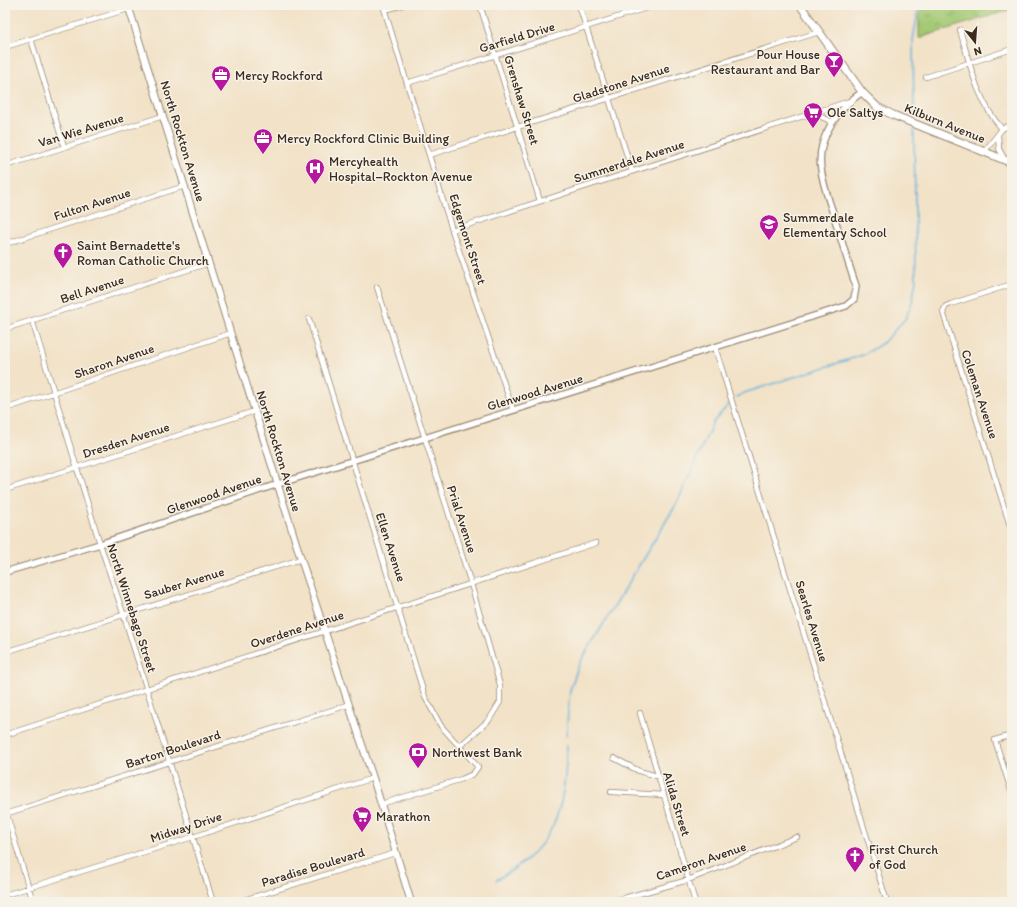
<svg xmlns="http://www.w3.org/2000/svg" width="1017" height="907" viewBox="0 0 1017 907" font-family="Itim,sans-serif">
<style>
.park{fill:url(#park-tufts);stroke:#6f7a48}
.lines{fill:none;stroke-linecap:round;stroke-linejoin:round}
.stream{stroke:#60b1db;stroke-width:1.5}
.minor-casing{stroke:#968672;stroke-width:6}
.tertiary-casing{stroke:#968672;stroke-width:8}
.secondary-casing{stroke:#968672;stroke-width:8}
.primary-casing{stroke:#968672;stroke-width:9}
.minor{stroke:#fff;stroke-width:4.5}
.tertiary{stroke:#fff;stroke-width:5.5}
.secondary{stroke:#fff;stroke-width:6}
.primary{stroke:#fff;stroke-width:7}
.labels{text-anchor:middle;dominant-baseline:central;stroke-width:3;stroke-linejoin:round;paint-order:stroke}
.street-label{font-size:13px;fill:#3b2a1e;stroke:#f7f3e8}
.poi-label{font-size:13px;fill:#3b2a1e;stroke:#f7f3e8;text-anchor:start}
</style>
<defs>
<pattern id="park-tufts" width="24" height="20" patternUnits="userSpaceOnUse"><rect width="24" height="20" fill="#a3c973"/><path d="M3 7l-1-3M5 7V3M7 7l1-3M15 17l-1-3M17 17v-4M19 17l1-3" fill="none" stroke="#86a35e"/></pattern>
</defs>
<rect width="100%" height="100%" fill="#f7f3e8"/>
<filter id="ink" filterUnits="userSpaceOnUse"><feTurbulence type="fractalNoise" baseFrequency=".025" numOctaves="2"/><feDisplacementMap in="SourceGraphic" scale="8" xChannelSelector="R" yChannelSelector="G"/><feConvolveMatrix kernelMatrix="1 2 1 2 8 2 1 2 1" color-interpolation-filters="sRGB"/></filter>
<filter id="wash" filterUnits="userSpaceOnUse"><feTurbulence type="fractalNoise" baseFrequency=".012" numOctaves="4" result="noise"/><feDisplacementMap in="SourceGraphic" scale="16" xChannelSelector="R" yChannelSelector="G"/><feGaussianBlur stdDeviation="0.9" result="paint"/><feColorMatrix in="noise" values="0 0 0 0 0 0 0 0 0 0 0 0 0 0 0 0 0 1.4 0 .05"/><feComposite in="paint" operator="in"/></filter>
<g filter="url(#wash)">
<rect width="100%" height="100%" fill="#f2e2c7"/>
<!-- park -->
<path class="park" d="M922,5H1012V9L919,38V18Z"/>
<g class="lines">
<!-- stream -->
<path class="stream" d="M914,115L913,40L919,5
M737,397L744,393L863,355L873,349L884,342L906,318L912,302L916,280L914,130
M566,736L570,690L579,664L677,503L713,422L729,404
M496,880C557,846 564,812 567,746
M428,902H429"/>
</g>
</g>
<g filter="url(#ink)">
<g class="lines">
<!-- minor casing -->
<g class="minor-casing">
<path id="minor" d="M383,5L452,230L513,410
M480,5L540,201
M579,5L632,171
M385,10L403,5
M960,30C970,64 977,101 1002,129
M31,39L64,146
M5,47L141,5
M926,77L1012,49
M407,83L656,5
M812,113L833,122
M998,135L999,149L1005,160
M984,152L1002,129L1012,124
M429,155L819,32
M5,166L163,116
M452,230L850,101
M5,244L185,186
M1012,284L951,304L946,306L943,312L1012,532
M377,287L471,584L500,685V702L489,720L460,746
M309,319L425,697L441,726L478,767L473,774L462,779L381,804
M32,320L100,544L123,613L213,902
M5,329L209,263
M715,347L887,902
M5,409L231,333
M5,490L255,411
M5,652L301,559
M640,713L695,902
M5,735L596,543
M1012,735L995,740L1012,793
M614,758L639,771L657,776
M611,792L664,795
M6,812L33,902
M5,814L348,705
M5,895L193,837L373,778
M237,902L395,853
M610,902L688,880L797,837"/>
</g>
<!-- tertiary casing -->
<g class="tertiary-casing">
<path id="tertiary" d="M5,572L100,544L278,484L846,306L854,299L856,286C848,263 841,239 834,216C829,201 823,185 821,169C816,138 838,109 862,92"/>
</g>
<!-- secondary casing -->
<g class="secondary-casing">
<path id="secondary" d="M128,5L301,559L373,778L411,902"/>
</g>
<!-- primary casing -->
<g class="primary-casing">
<path id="primary" d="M800,5L862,92L877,107L893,115L1012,163"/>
</g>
<!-- minor -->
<use href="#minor" class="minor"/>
<!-- tertiary -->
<use href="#tertiary" class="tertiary"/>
<!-- secondary -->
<use href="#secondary" class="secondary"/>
<!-- primary -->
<use href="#primary" class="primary"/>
</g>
</g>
<!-- icons -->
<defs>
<g id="bar-pin" transform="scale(1)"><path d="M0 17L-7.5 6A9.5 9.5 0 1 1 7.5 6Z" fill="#b5179e" stroke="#f7f3e8"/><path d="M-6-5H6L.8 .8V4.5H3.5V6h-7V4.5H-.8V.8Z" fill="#fff"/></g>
<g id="office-pin" transform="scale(1)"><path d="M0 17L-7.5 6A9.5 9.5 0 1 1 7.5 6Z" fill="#b5179e" stroke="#f7f3e8"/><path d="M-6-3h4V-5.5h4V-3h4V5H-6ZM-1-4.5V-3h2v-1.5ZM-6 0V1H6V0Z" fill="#fff"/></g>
<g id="supermarket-pin" transform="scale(1)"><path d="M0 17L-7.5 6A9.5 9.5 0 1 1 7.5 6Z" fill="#b5179e" stroke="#f7f3e8"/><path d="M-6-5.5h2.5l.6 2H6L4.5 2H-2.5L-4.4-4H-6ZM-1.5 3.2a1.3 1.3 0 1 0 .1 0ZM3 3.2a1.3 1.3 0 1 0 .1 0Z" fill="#fff"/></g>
<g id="hospital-pin" transform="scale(1)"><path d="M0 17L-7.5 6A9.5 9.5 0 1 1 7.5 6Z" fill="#b5179e" stroke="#f7f3e8"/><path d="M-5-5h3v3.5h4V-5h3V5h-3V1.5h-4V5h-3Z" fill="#fff"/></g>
<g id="school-pin" transform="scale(1)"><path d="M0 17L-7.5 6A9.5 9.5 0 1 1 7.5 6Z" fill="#b5179e" stroke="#f7f3e8"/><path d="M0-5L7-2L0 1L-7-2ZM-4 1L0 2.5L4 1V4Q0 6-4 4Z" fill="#fff"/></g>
<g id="church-pin" transform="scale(1)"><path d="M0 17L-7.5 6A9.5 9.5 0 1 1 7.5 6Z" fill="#b5179e" stroke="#f7f3e8"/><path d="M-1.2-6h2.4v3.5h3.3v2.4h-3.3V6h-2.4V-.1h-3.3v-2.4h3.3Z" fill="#fff"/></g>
<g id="bank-pin" transform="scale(1)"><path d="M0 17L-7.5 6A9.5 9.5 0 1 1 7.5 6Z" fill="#b5179e" stroke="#f7f3e8"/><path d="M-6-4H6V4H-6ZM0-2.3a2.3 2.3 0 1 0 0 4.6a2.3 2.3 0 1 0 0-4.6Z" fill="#fff"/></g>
</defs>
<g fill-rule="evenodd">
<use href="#bar-pin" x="834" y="61"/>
<use href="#office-pin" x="221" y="75"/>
<use href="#supermarket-pin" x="813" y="112"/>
<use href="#office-pin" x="263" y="138"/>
<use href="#hospital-pin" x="315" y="168"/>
<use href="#school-pin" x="769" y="224"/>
<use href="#church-pin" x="63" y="252"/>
<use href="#bank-pin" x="418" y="752"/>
<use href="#supermarket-pin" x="362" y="816"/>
<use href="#church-pin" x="855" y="856"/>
</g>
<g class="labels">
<!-- street labels -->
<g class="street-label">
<text transform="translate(517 37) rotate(-17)">Garfield Drive</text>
<text transform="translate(621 83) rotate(-18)">Gladstone Avenue</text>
<text transform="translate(522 100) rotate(73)">Grenshaw Street</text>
<text transform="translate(945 123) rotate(22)">Kilburn Avenue</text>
<text transform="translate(81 130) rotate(-17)">Van Wie Avenue</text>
<text transform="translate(183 141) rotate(73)">North Rockton Avenue</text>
<text transform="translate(629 161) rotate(-18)">Summerdale Avenue</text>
<text transform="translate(92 204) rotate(-18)">Fulton Avenue</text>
<text transform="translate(468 239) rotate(72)">Edgemont Street</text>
<text transform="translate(92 289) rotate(-18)">Bell Avenue</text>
<text transform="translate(114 361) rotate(-19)">Sharon Avenue</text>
<text transform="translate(535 392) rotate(-17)">Glenwood Avenue</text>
<text transform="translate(980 394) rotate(72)">Coleman Avenue</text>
<text transform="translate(126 440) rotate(-18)">Dresden Avenue</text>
<text transform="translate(279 451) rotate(73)">North Rockton Avenue</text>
<text transform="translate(214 494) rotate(-19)">Glenwood Avenue</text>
<text transform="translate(462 519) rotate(72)">Prial Avenue</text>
<text transform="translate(391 547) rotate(72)">Ellen Avenue</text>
<text transform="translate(184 583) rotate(-17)">Sauber Avenue</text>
<text transform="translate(132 608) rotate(72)">North Winnebago Street</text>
<text transform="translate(812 621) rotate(73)">Searles Avenue</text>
<text transform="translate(297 629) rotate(-18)">Overdene Avenue</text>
<text transform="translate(173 749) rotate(-18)">Barton Boulevard</text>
<text transform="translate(677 804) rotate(73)">Alida Street</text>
<text transform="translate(186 827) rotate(-18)">Midway Drive</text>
<text transform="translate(701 861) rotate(-19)">Cameron Avenue</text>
<text transform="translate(313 867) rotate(-17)">Paradise Boulevard</text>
</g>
<!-- poi labels -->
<g class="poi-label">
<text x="820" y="54" text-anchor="end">Pour House<tspan x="820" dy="15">Restaurant and Bar</tspan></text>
<text x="235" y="75">Mercy Rockford</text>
<text x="827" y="112">Ole Saltys</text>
<text x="277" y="138">Mercy Rockford Clinic Building</text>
<text x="329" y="161">Mercyhealth<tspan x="329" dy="15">Hospital–Rockton Avenue</tspan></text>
<text x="783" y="217">Summerdale<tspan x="783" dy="15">Elementary School</tspan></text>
<text x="77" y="245">Saint Bernadette's<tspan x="77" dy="15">Roman Catholic Church</tspan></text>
<text x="432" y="752">Northwest Bank</text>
<text x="376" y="816">Marathon</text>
<text x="869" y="849">First Church<tspan x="869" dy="15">of God</tspan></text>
</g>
</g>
<!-- margin -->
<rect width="1017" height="907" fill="none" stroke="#f7f3e8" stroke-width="20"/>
<!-- north arrow -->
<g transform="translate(975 42) rotate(163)" stroke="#f7f3e8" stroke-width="3" paint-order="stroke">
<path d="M0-3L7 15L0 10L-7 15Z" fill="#3b2a1e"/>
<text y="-6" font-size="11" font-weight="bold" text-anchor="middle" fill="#3b2a1e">N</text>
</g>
</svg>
